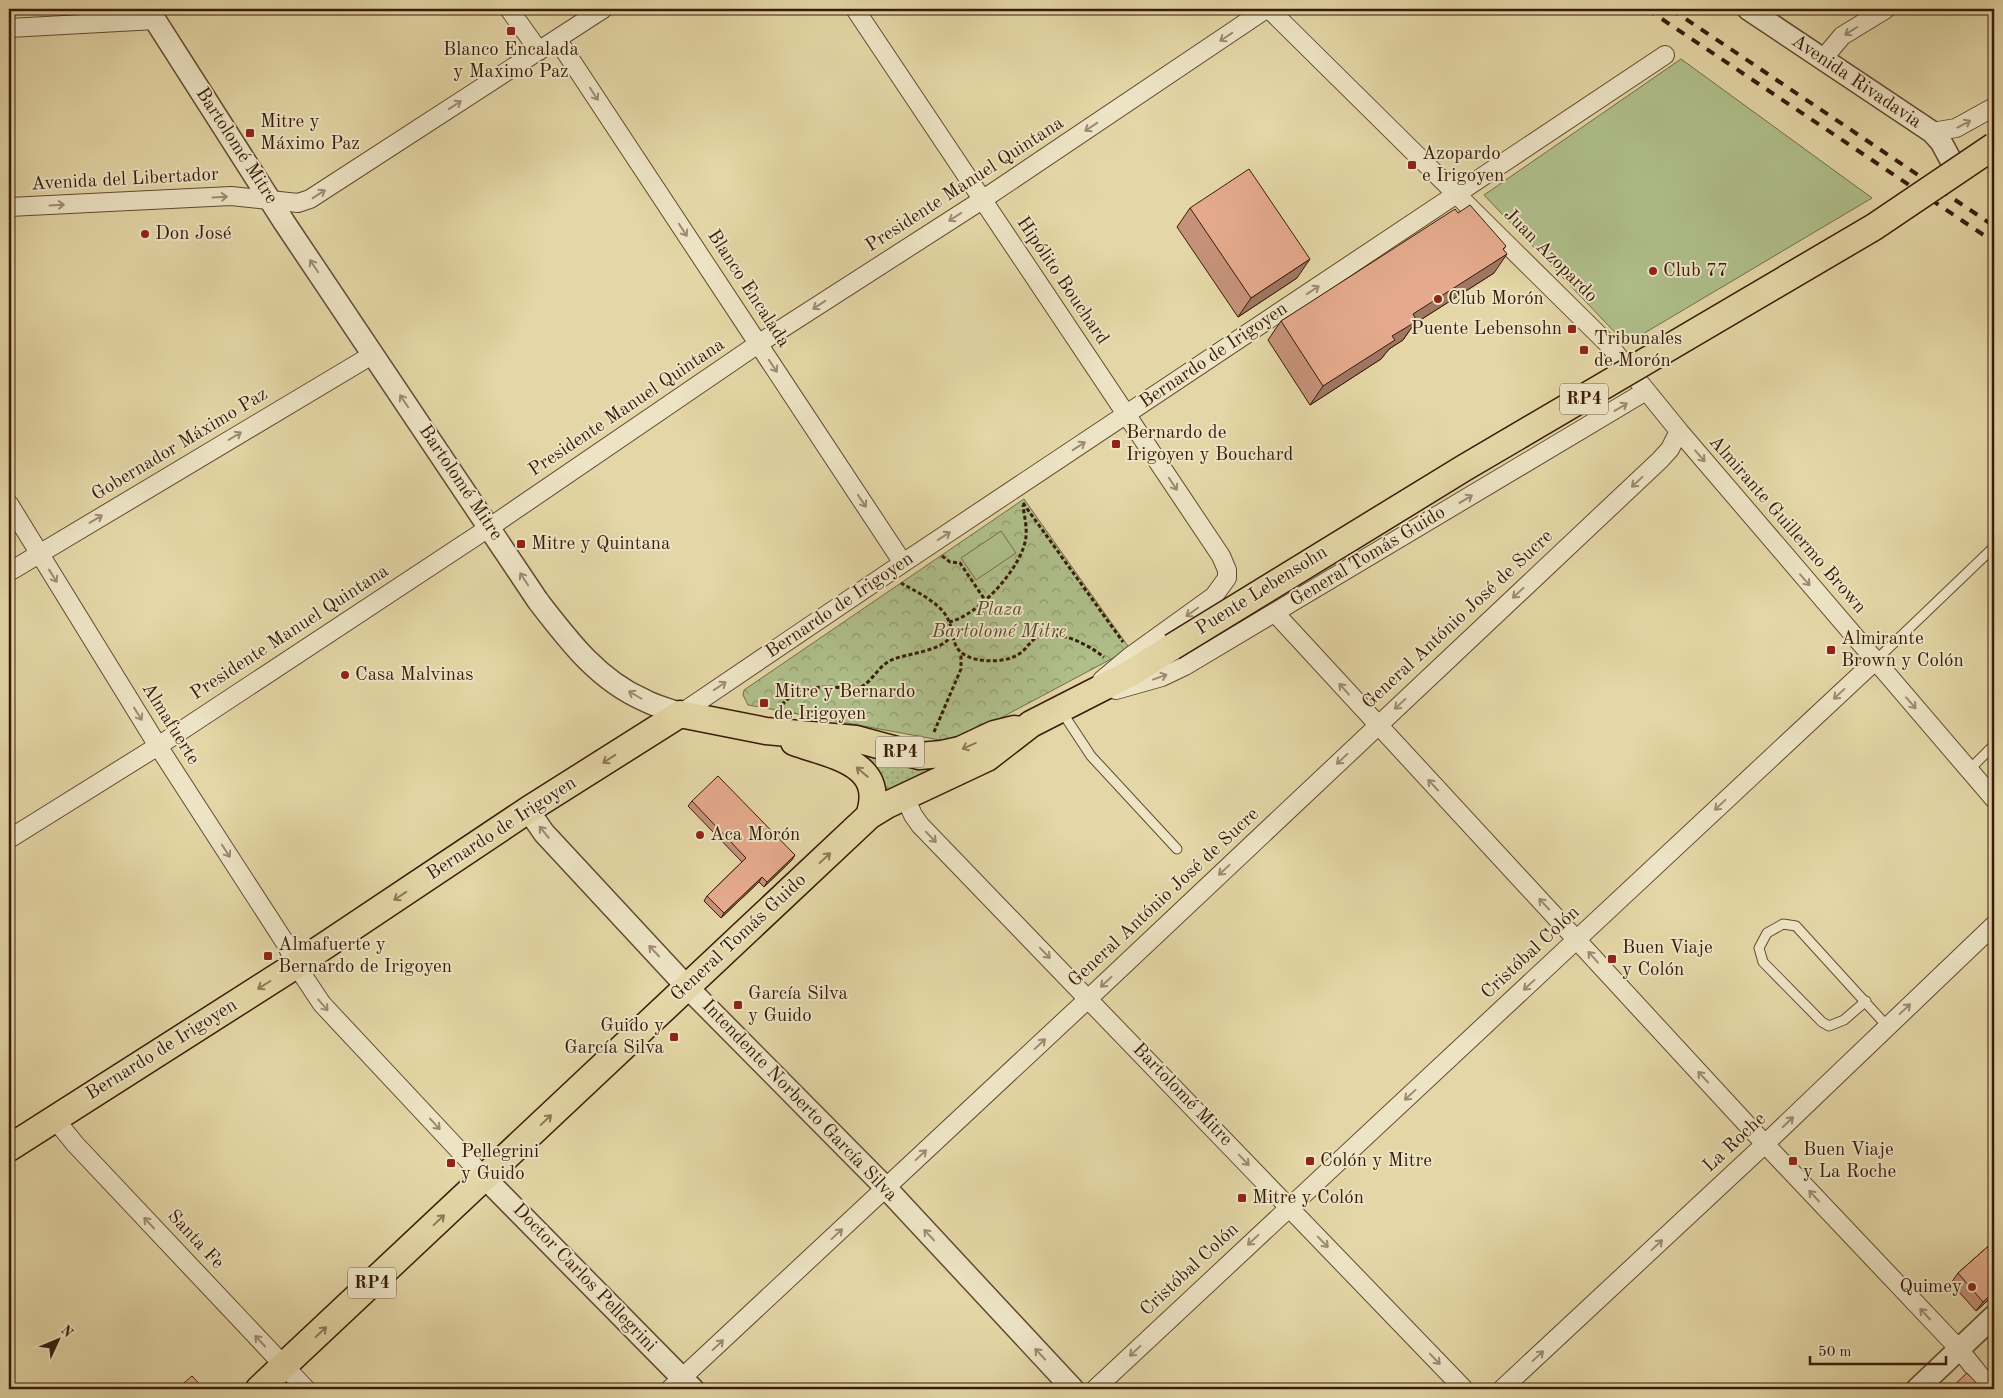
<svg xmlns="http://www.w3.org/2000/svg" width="2003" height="1398" viewBox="0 0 2003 1398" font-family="'Old Standard TT',serif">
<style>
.grass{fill:url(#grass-dots);stroke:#746d4a}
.park{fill:url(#park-crowns);stroke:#746d4a}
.pitch{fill:#afbf8a;stroke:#746d4a}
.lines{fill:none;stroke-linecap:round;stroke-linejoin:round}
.service-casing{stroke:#634a30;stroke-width:11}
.minor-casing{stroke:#634a30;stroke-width:20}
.tertiary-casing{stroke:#634a30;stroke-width:24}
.primary-casing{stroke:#381b09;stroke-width:29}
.path{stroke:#381b09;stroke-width:3;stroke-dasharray:4 2.5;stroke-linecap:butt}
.service{stroke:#ede4c5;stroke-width:9}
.minor{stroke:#ede4c5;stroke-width:18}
.tertiary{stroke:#ede4c5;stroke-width:21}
.primary{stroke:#e4d6a6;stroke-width:26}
.rail{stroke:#381b09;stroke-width:4;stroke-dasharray:9 9;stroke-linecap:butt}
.primary-bridge-casing{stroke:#381b09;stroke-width:29;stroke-linecap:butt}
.primary-bridge{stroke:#e4d6a6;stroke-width:26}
.wall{fill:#c59279;stroke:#381b09}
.shaded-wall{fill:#a07763;stroke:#381b09}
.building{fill:#e5aa8d;stroke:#381b09}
.oneway{stroke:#9c8a70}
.oneway2{stroke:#8e7858}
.poi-dot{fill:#8f2418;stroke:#ede4c5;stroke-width:2}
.labels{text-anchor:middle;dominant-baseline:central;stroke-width:4;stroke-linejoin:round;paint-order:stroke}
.shield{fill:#ede4c5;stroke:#6e5741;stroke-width:1}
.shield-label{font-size:18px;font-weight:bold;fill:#381b09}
.poi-label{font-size:19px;fill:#381b09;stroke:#ede4c5;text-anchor:start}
.street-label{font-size:19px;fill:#381b09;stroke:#ede4c5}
.park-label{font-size:19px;font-style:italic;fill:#5c4c30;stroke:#ede4c5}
</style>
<defs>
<pattern id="grass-dots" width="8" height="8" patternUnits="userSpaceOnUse" patternTransform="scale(1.25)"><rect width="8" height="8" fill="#afbf8a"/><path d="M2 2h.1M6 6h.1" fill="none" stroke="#8f9a6f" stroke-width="1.8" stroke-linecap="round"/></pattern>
<pattern id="park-crowns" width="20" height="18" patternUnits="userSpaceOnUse" patternTransform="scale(1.25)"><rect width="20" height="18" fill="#afbf8a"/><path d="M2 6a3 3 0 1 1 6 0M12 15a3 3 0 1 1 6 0" fill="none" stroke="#8f9a6f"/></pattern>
</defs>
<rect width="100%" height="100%" fill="#e4d6a6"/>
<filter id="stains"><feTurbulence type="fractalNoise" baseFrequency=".004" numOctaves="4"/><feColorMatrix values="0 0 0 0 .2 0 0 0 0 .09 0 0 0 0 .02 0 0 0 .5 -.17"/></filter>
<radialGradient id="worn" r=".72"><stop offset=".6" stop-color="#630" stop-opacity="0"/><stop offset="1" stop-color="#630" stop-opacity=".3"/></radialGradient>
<!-- grass -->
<path class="grass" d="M852,748L964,756L880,802Z"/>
<!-- park -->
<path class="park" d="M1024,499L1130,649L978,730L945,741L754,706L748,705L743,695L744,690Z"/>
<!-- pitch -->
<path class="pitch" d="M1681,59L1872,198L1626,344L1484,195Z
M1001,531L1016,553L976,580L961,558Z"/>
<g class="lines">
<!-- service casing -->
<g class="service-casing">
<path id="service" d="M1875,661L1994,547
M1062,712L1091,756L1177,849
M1969,770L1994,745
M1866,1001L1844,1020L1829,1026L1822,1022L1763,962L1759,948L1767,933L1783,924L1796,926L1887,1026"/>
</g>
<!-- minor casing -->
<g class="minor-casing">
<path id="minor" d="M509,9L539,51
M855,9L1221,556L1227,570V578L1214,596L1132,655L1102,680
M1269,9L1609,345L1679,431L1994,799
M9,28L156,20
M557,39L903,563
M1822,60L1842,36L1886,9
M1932,132L1956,128L1994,107
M9,207L231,196L298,203L310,199L603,9
M9,504L158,746L286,944L296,965L322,1004L484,1177
M9,572L372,355
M1275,613L1765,1144L1959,1349L1991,1389
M1116,690L1162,677L1185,666L1646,391
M680,714L903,563L1665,55
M905,797L913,815L920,825L1464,1389
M9,839L158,746L490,527L758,344L982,200L1266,9
M54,1118L75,1144L306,1389
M670,1389L1089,998L1660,460L1670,449L1679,431
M1095,1389L1875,661
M1502,1389L1765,1144L1994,925"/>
</g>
<!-- tertiary casing -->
<g class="tertiary-casing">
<path id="tertiary" d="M148,9L284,222L538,601C568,640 598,680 644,700C655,706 668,709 680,714
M1748,9L1932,132L1941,142L1954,166
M528,810L544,833L687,987L886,1188L1073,1389
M484,1177L693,1389
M1917,1389L1994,1316"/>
</g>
<!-- primary casing -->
<g class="primary-casing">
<path id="primary" d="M794,742C833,756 887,763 869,816
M9,1148L296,965L528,810L680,714L766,731L856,739L919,756L942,754L960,750L994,734L1014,729
M259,1389L869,816L887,805L987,758L1031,724L1131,673L1172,647"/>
</g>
<!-- path -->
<path class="path" d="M1023,503L1123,642
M942,556L950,562L960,563L985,600
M901,583C915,591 936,601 945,614C958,633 946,651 975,659C988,662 1007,662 1019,654C1026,650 1030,641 1036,638C1058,628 1087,644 1104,657
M949,622C978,616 1024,566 1026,536C1027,526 1024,515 1023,505
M778,710C801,678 827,690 861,687C874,680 879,664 894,659C910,653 942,651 951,636
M934,732L961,669V654"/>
<!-- service -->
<use href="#service" class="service"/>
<!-- minor -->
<use href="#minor" class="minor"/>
<!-- tertiary -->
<use href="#tertiary" class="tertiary"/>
<!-- primary -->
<use href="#primary" class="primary"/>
<!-- rail -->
<path class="rail" d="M1647,9L1994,242
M1671,9L1994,226"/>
<!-- primary-bridge casing -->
<g class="primary-bridge-casing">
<path id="primary-bridge" d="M1172,647L1464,468L1874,227L1994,146"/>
</g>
<!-- primary-bridge -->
<use href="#primary-bridge" class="primary-bridge"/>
</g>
<!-- wall -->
<path class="wall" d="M1190,208L1297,278L1238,317L1177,227Z
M1458,213L1506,246L1503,249L1494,273L1414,324L1403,340L1389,349L1381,359L1310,405L1268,340L1281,321Z
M692,801L792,860L764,887L759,882L721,918L704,901L707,896L742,862L688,806Z
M1994,1241V1295L1976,1311L1951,1283L1958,1273Z"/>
<!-- shaded-wall -->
<path class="shaded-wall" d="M1506,246L1494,262L1507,254L1494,273L1414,324L1403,340L1389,349L1381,359L1310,405L1323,386L1392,336L1413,314Z
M1310,259L1297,278L1238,317L1251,298Z
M795,855L792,860L764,887L767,882Z
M762,877L759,882L721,918L724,913Z
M1994,1291V1295L1976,1311L1983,1302Z"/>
<!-- building -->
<path class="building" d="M1249,169L1310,259L1251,298L1190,208Z
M1470,205L1506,246L1503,249L1507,254L1413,314L1417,321L1392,336L1395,340L1323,386L1281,321L1455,209L1458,213Z
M718,776L795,855L767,882L762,877L724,913L707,896L746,858L692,801Z
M1994,1241V1291L1983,1302L1958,1273Z
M1967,1373L1982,1389H1950Z
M192,1376L204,1389H177Z"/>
<!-- one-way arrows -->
<defs><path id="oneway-shaft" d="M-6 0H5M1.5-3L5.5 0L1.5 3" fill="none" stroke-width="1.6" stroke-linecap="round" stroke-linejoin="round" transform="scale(1.25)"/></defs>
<g class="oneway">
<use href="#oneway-shaft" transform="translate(1851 31) rotate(148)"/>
<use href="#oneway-shaft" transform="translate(1226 37) rotate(146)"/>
<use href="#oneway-shaft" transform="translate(594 94) rotate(57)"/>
<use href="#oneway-shaft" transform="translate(455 105) rotate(-33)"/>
<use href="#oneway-shaft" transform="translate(1964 124) rotate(-28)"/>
<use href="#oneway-shaft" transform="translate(1091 127) rotate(146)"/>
<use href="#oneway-shaft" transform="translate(319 194) rotate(-33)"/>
<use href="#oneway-shaft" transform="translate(220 197) rotate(-3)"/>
<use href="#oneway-shaft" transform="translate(57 205) rotate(-3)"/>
<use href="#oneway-shaft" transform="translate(955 217) rotate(147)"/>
<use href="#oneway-shaft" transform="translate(683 230) rotate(57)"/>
<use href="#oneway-shaft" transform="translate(314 266) rotate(-124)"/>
<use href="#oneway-shaft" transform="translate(1313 290) rotate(-34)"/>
<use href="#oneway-shaft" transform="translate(819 305) rotate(147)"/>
<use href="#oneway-shaft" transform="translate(773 366) rotate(56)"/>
<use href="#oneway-shaft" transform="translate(404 401) rotate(-124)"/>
<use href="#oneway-shaft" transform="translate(1621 407) rotate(-31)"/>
<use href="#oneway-shaft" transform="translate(235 436) rotate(-31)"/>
<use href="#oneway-shaft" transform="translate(1079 446) rotate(-33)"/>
<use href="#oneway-shaft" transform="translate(1700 456) rotate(49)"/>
<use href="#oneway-shaft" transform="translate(1637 482) rotate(137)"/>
<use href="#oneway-shaft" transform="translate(1173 484) rotate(56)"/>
<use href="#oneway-shaft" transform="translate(1466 499) rotate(-31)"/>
<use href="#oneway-shaft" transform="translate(862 501) rotate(56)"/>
<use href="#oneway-shaft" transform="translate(96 519) rotate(-31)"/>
<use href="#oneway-shaft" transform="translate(944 536) rotate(-33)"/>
<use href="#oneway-shaft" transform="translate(53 576) rotate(58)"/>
<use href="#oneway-shaft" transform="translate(524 579) rotate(-123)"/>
<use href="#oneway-shaft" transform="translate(1805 580) rotate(49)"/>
<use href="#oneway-shaft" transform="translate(1518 593) rotate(137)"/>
<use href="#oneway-shaft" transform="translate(1192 612) rotate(145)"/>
<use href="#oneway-shaft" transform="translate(1160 677) rotate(-20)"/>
<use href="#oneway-shaft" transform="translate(720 686) rotate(-34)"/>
<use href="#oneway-shaft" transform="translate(1344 689) rotate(-132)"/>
<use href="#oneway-shaft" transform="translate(1839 694) rotate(137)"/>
<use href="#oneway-shaft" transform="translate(635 695) rotate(-150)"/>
<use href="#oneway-shaft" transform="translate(1911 703) rotate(49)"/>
<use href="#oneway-shaft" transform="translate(1400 704) rotate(137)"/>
<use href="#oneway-shaft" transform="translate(138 714) rotate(58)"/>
<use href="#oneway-shaft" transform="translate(1342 759) rotate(137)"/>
<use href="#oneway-shaft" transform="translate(1433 785) rotate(-133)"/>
<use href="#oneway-shaft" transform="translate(1720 805) rotate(137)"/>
<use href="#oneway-shaft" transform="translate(544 832) rotate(-129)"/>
<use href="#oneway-shaft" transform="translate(931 837) rotate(46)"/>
<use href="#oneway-shaft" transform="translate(226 851) rotate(57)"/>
<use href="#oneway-shaft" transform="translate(1224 870) rotate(137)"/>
<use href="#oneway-shaft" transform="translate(1544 904) rotate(-133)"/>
<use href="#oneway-shaft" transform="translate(654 951) rotate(-133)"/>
<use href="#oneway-shaft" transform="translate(1045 953) rotate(46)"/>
<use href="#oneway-shaft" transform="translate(1593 957) rotate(-132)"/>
<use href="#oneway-shaft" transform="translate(1106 982) rotate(137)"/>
<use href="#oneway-shaft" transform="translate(1529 985) rotate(137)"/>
<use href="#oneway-shaft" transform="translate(323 1005) rotate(49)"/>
<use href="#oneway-shaft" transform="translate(1905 1009) rotate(-43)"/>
<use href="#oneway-shaft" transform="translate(1040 1044) rotate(-43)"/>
<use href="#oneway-shaft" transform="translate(1703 1077) rotate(-133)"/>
<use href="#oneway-shaft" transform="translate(1410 1095) rotate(137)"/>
<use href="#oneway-shaft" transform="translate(1788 1122) rotate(-44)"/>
<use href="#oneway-shaft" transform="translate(435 1124) rotate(47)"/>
<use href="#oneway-shaft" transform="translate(921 1155) rotate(-43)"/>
<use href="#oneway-shaft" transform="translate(1244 1160) rotate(46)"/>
<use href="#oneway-shaft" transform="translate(1814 1196) rotate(-133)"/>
<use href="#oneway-shaft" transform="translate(149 1223) rotate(-133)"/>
<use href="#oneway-shaft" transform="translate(837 1234) rotate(-43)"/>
<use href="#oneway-shaft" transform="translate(929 1235) rotate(-133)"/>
<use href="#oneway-shaft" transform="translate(1253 1240) rotate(137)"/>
<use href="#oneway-shaft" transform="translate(1323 1242) rotate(46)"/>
<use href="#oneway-shaft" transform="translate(1657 1245) rotate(-43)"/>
<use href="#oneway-shaft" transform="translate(1925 1314) rotate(-133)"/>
<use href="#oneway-shaft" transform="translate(260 1341) rotate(-133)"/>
<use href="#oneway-shaft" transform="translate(718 1345) rotate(-43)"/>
<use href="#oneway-shaft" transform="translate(1135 1351) rotate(137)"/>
<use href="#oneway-shaft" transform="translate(1040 1354) rotate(-133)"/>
<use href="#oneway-shaft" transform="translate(1538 1356) rotate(-43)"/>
<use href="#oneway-shaft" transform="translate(1435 1359) rotate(46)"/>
</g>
<g class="oneway2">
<use href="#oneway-shaft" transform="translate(969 746) rotate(156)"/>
<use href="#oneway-shaft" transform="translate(609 759) rotate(147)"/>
<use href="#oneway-shaft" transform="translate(862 772) rotate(-140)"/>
<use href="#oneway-shaft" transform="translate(825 858) rotate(-43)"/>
<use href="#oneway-shaft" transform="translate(400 896) rotate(146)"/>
<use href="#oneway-shaft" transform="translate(264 985) rotate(148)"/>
<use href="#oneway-shaft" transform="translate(546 1120) rotate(-43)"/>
<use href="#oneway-shaft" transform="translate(439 1220) rotate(-43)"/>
<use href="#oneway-shaft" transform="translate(321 1332) rotate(-43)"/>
</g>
<!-- markers -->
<g class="poi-dot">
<rect x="506" y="26" width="10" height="10" rx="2.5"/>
<rect x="245" y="128" width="10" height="10" rx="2.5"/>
<rect x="1407" y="160" width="10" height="10" rx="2.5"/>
<circle cx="145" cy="234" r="5"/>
<circle cx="1653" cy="271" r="5"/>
<circle cx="1438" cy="299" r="5"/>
<rect x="1567" y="324" width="10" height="10" rx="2.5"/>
<rect x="1579" y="345" width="10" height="10" rx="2.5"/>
<rect x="1111" y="439" width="10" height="10" rx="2.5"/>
<rect x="516" y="539" width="10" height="10" rx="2.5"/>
<rect x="1826" y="645" width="10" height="10" rx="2.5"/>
<circle cx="345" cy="675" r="5"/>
<rect x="759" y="698" width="10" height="10" rx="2.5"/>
<circle cx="700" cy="835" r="5"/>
<rect x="263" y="951" width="10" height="10" rx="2.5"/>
<rect x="1607" y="954" width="10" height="10" rx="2.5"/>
<rect x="733" y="1000" width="10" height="10" rx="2.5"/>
<rect x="669" y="1032" width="10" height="10" rx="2.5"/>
<rect x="1305" y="1156" width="10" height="10" rx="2.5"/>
<rect x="1788" y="1156" width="10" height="10" rx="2.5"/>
<rect x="446" y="1158" width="10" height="10" rx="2.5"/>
<rect x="1237" y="1193" width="10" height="10" rx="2.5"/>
<circle cx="1972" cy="1287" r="5"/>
</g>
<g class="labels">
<!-- shield labels -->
<g class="shield">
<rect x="1560" y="383.5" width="48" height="31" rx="4"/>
<rect x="876" y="736.5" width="48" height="31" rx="4"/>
<rect x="348" y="1267.5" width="48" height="31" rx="4"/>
</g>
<g class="shield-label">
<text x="1584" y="399">RP4</text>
<text x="900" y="752">RP4</text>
<text x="372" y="1283">RP4</text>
</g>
<!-- poi labels -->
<g class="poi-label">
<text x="511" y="50" text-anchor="middle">Blanco Encalada<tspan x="511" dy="22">y Maximo Paz</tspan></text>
<text x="260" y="122">Mitre y<tspan x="260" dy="22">Máximo Paz</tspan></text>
<text x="1422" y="154">Azopardo<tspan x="1422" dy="22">e Irigoyen</tspan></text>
<text x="155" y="234">Don José</text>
<text x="1663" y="271">Club 77</text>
<text x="1448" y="299">Club Morón</text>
<text x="1562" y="329" text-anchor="end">Puente Lebensohn</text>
<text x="1594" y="339">Tribunales<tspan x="1594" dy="22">de Morón</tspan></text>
<text x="1126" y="433">Bernardo de<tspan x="1126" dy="22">Irigoyen y Bouchard</tspan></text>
<text x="531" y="544">Mitre y Quintana</text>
<text x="1841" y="639">Almirante<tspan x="1841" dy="22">Brown y Colón</tspan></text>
<text x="355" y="675">Casa Malvinas</text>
<text x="774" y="692">Mitre y Bernardo<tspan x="774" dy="22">de Irigoyen</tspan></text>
<text x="710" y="835">Aca Morón</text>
<text x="278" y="945">Almafuerte y<tspan x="278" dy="22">Bernardo de Irigoyen</tspan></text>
<text x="1622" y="948">Buen Viaje<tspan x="1622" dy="22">y Colón</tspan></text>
<text x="748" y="994">García Silva<tspan x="748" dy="22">y Guido</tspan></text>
<text x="664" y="1026" text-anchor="end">Guido y<tspan x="664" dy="22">García Silva</tspan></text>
<text x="1803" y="1150">Buen Viaje<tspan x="1803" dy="22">y La Roche</tspan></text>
<text x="461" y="1152">Pellegrini<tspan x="461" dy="22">y Guido</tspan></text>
<text x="1320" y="1161">Colón y Mitre</text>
<text x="1252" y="1198">Mitre y Colón</text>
<text x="1962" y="1287" text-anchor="end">Quimey</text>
</g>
<!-- street labels -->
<g class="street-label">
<text transform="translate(1856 82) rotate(34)">Avenida Rivadavia</text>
<text transform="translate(236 146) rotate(57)">Bartolomé Mitre</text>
<text transform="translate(125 180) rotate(-3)">Avenida del Libertador</text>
<text transform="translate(965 185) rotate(-33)">Presidente Manuel Quintana</text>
<text transform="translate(1550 256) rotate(45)">Juan Azopardo</text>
<text transform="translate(1062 281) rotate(56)">Hipólito Bouchard</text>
<text transform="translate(748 289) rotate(57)">Blanco Encalada</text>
<text transform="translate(1214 356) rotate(-34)">Bernardo de Irigoyen</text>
<text transform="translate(627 408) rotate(-34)">Presidente Manuel Quintana</text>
<text transform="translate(180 445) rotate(-31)">Gobernador Máximo Paz</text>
<text transform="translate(460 483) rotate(56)">Bartolomé Mitre</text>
<text transform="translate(1787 525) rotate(49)">Almirante Guillermo Brown</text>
<text transform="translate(1368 557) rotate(-31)">General Tomás Guido</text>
<text transform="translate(1262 591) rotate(-32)">Puente Lebensohn</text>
<text transform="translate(840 606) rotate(-34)">Bernardo de Irigoyen</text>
<text transform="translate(1458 620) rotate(-43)">General António José de Sucre</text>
<text transform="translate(290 633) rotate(-33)">Presidente Manuel Quintana</text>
<text transform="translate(170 724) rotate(58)">Almafuerte</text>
<text transform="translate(502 829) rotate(-33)">Bernardo de Irigoyen</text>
<text transform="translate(1164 898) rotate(-43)">General António José de Sucre</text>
<text transform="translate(739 938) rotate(-43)">General Tomás Guido</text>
<text transform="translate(1531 953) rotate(-43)">Cristóbal Colón</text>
<text transform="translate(162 1050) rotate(-32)">Bernardo de Irigoyen</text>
<text transform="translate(1182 1095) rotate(46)">Bartolomé Mitre</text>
<text transform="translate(799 1101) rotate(46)">Intendente Norberto García Silva</text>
<text transform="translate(1735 1143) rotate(-43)">La Roche</text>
<text transform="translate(195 1240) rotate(47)">Santa Fe</text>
<text transform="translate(1190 1270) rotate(-43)">Cristóbal Colón</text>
<text transform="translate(584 1278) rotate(46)">Doctor Carlos Pellegrini</text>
</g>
<!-- park labels -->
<g class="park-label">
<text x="999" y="610">Plaza<tspan x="999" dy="22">Bartolomé Mitre</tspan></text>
</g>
</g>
<!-- margin -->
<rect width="2003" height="1398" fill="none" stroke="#e4d6a6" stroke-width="30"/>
<rect x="10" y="10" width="1983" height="1378" fill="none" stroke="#381b09" stroke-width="2.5"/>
<rect x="15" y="15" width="1973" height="1368" fill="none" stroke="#381b09"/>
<!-- north arrow -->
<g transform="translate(58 1340) rotate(46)" stroke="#ede4c5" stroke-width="4" paint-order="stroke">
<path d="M0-4L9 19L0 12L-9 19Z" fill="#381b09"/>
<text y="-8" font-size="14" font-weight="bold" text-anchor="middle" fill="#381b09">N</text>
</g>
<!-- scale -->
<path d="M1810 1356v8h136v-8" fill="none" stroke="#381b09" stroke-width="2.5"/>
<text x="1818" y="1356" font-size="15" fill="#381b09" stroke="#ede4c5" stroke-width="4" paint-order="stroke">50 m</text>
<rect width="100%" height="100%" filter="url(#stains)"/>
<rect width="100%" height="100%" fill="url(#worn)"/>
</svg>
